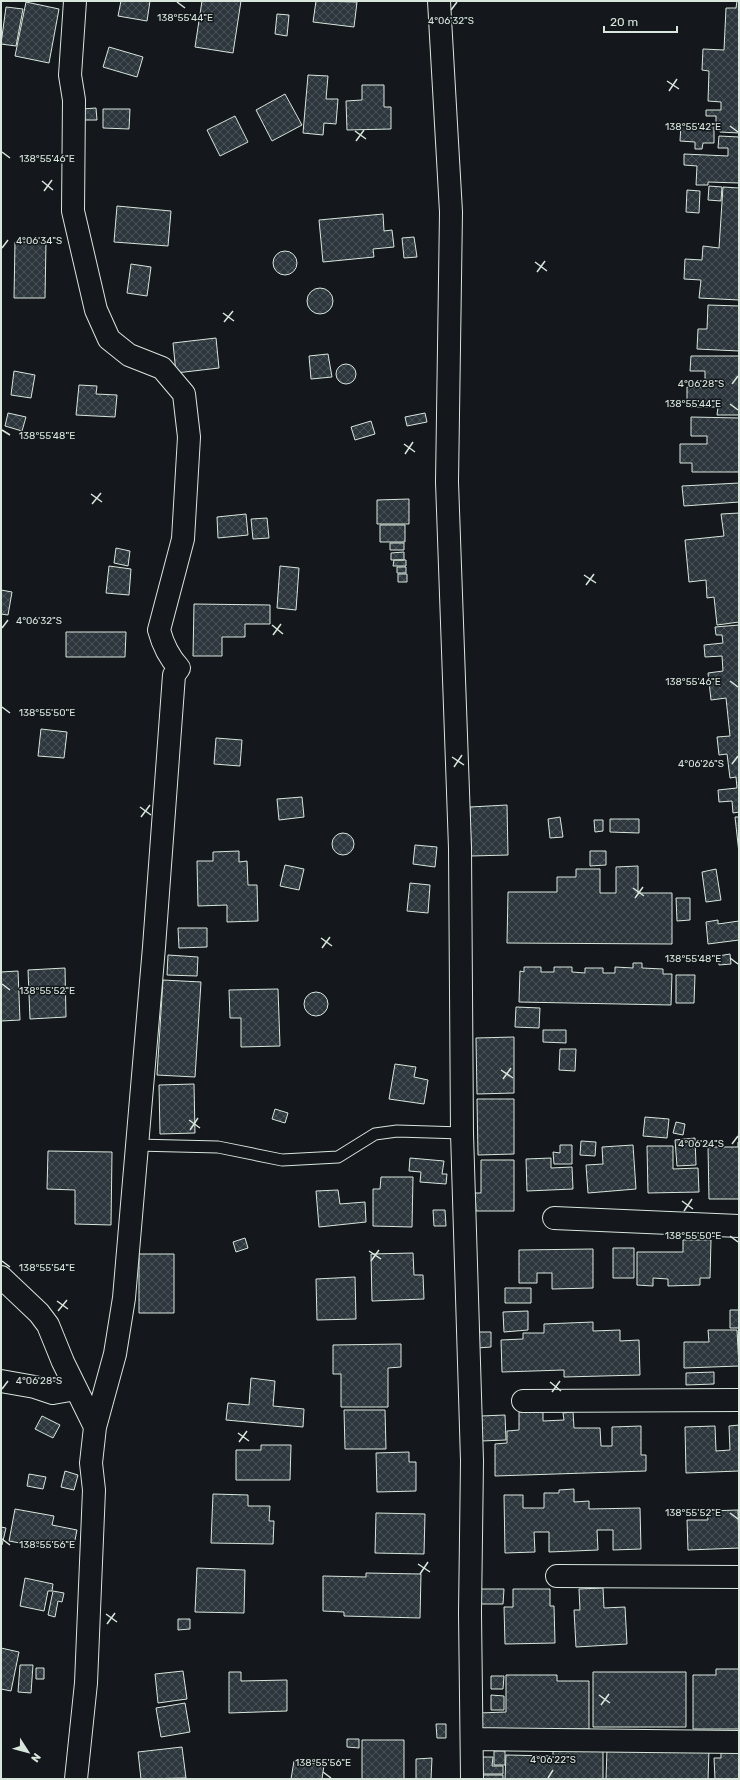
<svg xmlns="http://www.w3.org/2000/svg" width="740" height="1780" viewBox="0 0 740 1780" font-family="Rubik,sans-serif">
<style>
.building{fill:url(#building-cross-hatch);stroke:#d8e6dc}
.lines{fill:none;stroke-linecap:round;stroke-linejoin:round}
.lane-casing{stroke:#d8e6dc;stroke-width:13}
.street-casing{stroke:#d8e6dc;stroke-width:24}
.lane{stroke:#14181c;stroke-width:11}
.street{stroke:#14181c;stroke-width:22}
.ticks{fill:none;stroke:#d8e6dc;stroke-width:1.5}
.ticks-label{font-size:10px;text-anchor:middle;fill:#d8e6dc;stroke:#14181c;stroke-width:3;stroke-linejoin:round;paint-order:stroke}
</style>
<defs>
<pattern id="building-cross-hatch" width="8" height="8" patternUnits="userSpaceOnUse"><rect width="8" height="8" fill="#2c363c"/><path d="M0 0l8 8M0 8l8-8" fill="none" stroke="#4a5358"/></pattern>
</defs>
<rect width="100%" height="100%" fill="#14181c"/>
<!-- building -->
<path class="building" d="M121,1H150L147,21L118,16Z
M202,1H241L233,53L195,47Z
M316,1L357,2L354,27L313,22Z
M737,1H739V133L720,132V125H716V116H706V110H721V102L708,101L709,71L702,70L703,49L724,50L726,8H736Z
M26,2L59,9L49,63L15,56Z
M6,7L23,9L16,46L1,44Z
M277,14L289,15L287,36L275,34Z
M109,47L143,57L137,77L103,67Z
M308,75L328,76L326,99H338L336,124L324,123L323,135L303,133Z
M362,85H384V107H391V129L347,130L346,101L362,100Z
M285,94L302,125L272,141L256,110Z
M96,108L97,120H83L82,109Z
M103,109H130L129,129L103,128Z
M235,116L248,142L220,156L207,130Z
M681,124L714,125V143H703L702,149H695V142L680,141Z
M719,136L739,137V183L708,182V185H696L697,166L684,165V154L728,156V148H718Z
M709,186L722,187L721,201L708,200Z
M723,187L739,188V300L699,298L701,280L684,279L685,259L702,260L703,246L719,248Z
M687,190L700,191L699,213L686,212Z
M117,206L171,211L168,246L114,242Z
M383,214L384,231L392,230L394,247L373,249L374,257L323,262L319,220Z
M414,237L417,257L404,258L402,238Z
M15,242H46L45,298H14Z
M273 263a12 12 0 1 1 24 0a12 12 0 1 1-24 0Z
M131,264L151,267L147,296L127,293Z
M307 301a13 13 0 1 1 26 0a13 13 0 1 1-26 0Z
M708,305L739,306V351L697,349L698,329H707Z
M216,338L219,368L176,373L173,343Z
M328,354L332,377L311,379L309,356Z
M691,356H739V415H717L718,407H687V387H705V371H690Z
M336 374a10 10 0 1 1 20 0a10 10 0 1 1-20 0Z
M14,371L35,375L31,398L11,395Z
M79,385L97,386L96,394L117,395L115,417L76,415Z
M8,413L26,417L22,431L5,426Z
M425,413L427,422L407,426L405,417Z
M691,417L739,418V472H692V463H680V444H707V436H691Z
M371,421L375,434L355,440L351,427Z
M739,483V502L684,506L682,486Z
M409,499V524H377V500Z
M739,513V622L717,625L714,597L707,598L706,580L689,582L685,540L724,536L721,514Z
M246,514L248,535L218,538L217,517Z
M267,518L269,538L253,539L251,519Z
M380,525H405V542H380Z
M390,543H404V550H390Z
M116,548L130,551L128,566L114,563Z
M404,552V560H391V553Z
M394,560H406V566H393Z
M109,566L131,569L129,595L106,593Z
M280,566L299,568L296,610L277,608Z
M397,567H406V573H397Z
M398,574H407V582H398Z
M1,590L12,592L8,615L1,614Z
M194,604L270,605V624H245V637H222V656H193Z
M739,625V812L733,813L732,801L719,802L718,790L737,788L736,777L730,778L727,754L719,755L717,737L730,736L726,698L711,700L708,673L723,671L722,656L705,657L704,645L723,643L722,635H716L715,627Z
M66,632H126L125,657H66Z
M41,729L67,732L64,758L38,756Z
M216,738L242,740L240,766L214,764Z
M302,797L304,817L279,820L277,799Z
M507,805L508,855L471,856L470,807Z
M560,817L563,837L550,838L548,819Z
M735,817H739V853Z
M610,819H639V833L610,832Z
M594,820H603V831L595,832Z
M332 844a11 11 0 1 1 22 0a11 11 0 1 1-22 0Z
M415,845L437,847L435,867L413,864Z
M239,851V862L247,861L248,885H257L258,921L227,922V905L198,906L197,861H213V852Z
M590,851H606V865L590,866Z
M285,865L304,869L299,890L280,886Z
M638,866V893H672V944L507,943L508,892H557V877H576V869H600V893H616V867Z
M716,869L721,900L706,902L702,872Z
M410,883L430,885L428,913L407,911Z
M676,898H690V920L677,921Z
M718,920V924L739,921V940L708,944L706,922Z
M178,928H207V947L179,948Z
M730,954L731,964L719,965L718,956Z
M168,955L198,957L197,976L167,975Z
M633,963H642V968L663,969V974H672L671,1005L519,1002L520,971L524,972V967H541V972H554V967H572V972L585,973V968H603V973H615V967L633,968Z
M65,968L66,1017L30,1019L28,970Z
M18,971L20,1020L1,1021V972Z
M676,975H695L694,1003H676Z
M163,980L201,982L195,1077L157,1075Z
M278,989L280,1046L241,1047V1018H230L229,990Z
M304 1004a12 12 0 1 1 24 0a12 12 0 1 1-24 0Z
M516,1007L540,1008L539,1028L515,1027Z
M543,1030H566V1043L543,1042Z
M514,1037V1093L477,1094L476,1038Z
M560,1049H576L575,1071L559,1070Z
M395,1064L416,1067L414,1077L428,1080L424,1104L389,1099Z
M194,1084L195,1133L160,1134L159,1085Z
M477,1099H514V1154L478,1155Z
M275,1109L288,1113L285,1123L272,1119Z
M645,1117L669,1119L667,1138L643,1136Z
M676,1122L685,1124L683,1135L673,1133Z
M695,1138L696,1165L677,1166L675,1140Z
M581,1141L596,1142L595,1156L580,1155Z
M738,1142H739V1199H709L708,1147H738Z
M560,1145H572V1164H554L553,1152L560,1153Z
M633,1145L636,1189L588,1193L586,1165L603,1164L602,1147Z
M647,1146H673V1169L698,1168L699,1192L648,1193Z
M48,1151L112,1152L111,1225L75,1224V1190L47,1189Z
M410,1158L444,1161L442,1174H447L446,1184L420,1182L421,1172L409,1171Z
M551,1158V1168L572,1167L573,1189L527,1191L526,1159Z
M481,1160H514V1211H476L475,1193H481Z
M381,1177H413L412,1227L373,1226V1189H380Z
M338,1190L340,1204L365,1202L366,1222L319,1227L316,1191Z
M433,1210H445L446,1226H434Z
M245,1238L248,1248L236,1252L233,1242Z
M683,1240H711L710,1278H700V1285L668,1286V1279L653,1278V1286L637,1285V1252H683Z
M613,1248H634V1278H613Z
M593,1249V1288L552,1289V1273H537V1283H519V1250Z
M413,1253L414,1275H423L424,1299L372,1301L371,1254Z
M139,1254H174V1313H139Z
M355,1277L356,1319L317,1320L316,1279Z
M505,1288H531V1303H505Z
M730,1310H739V1328H730Z
M528,1311V1330L504,1332L503,1312Z
M593,1322V1331L620,1330V1341L639,1340L640,1375L564,1377V1370L502,1372L501,1340L523,1339V1333H544V1324Z
M708,1330H737L739,1366L684,1368V1342H709Z
M476,1332H491V1347L477,1348Z
M401,1344V1367L388,1368V1407H341V1374H333V1345Z
M714,1372V1384L686,1385V1373Z
M251,1378L275,1381L273,1406L304,1409L303,1427L226,1420L228,1403L249,1405Z
M344,1410H385L386,1449H345Z
M519,1412H543V1421L564,1420L563,1413L573,1412L574,1428H600L601,1446H612V1427L641,1426V1455H646V1471L495,1476V1444L507,1443V1431L519,1430Z
M505,1415L506,1440L481,1441V1416Z
M42,1416L60,1425L53,1438L35,1429Z
M739,1425V1471L686,1473L685,1427L715,1426L716,1451L730,1450L729,1426Z
M261,1445H291L290,1480H236V1450H261Z
M409,1452V1462H416V1491L377,1492L376,1453Z
M65,1471L78,1475L74,1490L61,1487Z
M29,1474L46,1477L43,1489L27,1486Z
M574,1489V1502L589,1501V1509L640,1508L641,1549L613,1550V1530H597L598,1550L549,1552V1532H534L535,1552L505,1553L504,1495H523V1508H544V1493H559V1490Z
M213,1494L248,1495V1506H270L269,1521H274L273,1544L211,1543Z
M15,1509L54,1516L52,1525L77,1530L74,1545L49,1540L47,1548L9,1541Z
M738,1510L739,1548L688,1550L687,1520H708L707,1511Z
M376,1513L425,1514L424,1554L375,1553Z
M1,1527L6,1528L2,1545H1Z
M197,1568L245,1570L244,1613L195,1612Z
M366,1573L421,1574L420,1618L344,1616V1612L323,1611V1576L366,1577Z
M25,1578L53,1584L52,1591H48L44,1611L20,1606Z
M603,1588L604,1608L625,1607L627,1644L576,1647L574,1610H580L579,1589Z
M479,1589H504L503,1604H479Z
M513,1589H550V1606H554L555,1643L505,1644L504,1607H513Z
M53,1591L64,1593L62,1602L58,1601L55,1617L48,1615Z
M178,1619H190V1629L178,1630Z
M1,1648L19,1652L11,1691L1,1689Z
M20,1665H33L31,1693L18,1692Z
M36,1668H44V1679H36Z
M716,1669H739V1729H693V1675H716Z
M183,1671L187,1699L158,1703L155,1674Z
M229,1672H241V1681L287,1680V1711L229,1713Z
M593,1672H686V1727H593Z
M506,1675H557V1681H589V1729H479V1713L506,1712Z
M491,1676H504L503,1689H491Z
M491,1695L504,1696V1710H491Z
M185,1703L190,1732L161,1737L156,1708Z
M436,1724H446V1738H437Z
M347,1739H359V1748L347,1747Z
M362,1740H404V1779H362Z
M182,1747L186,1778L141,1779L138,1752Z
M607,1749L709,1750L708,1779H606Z
M553,1750H603V1779H505L506,1755L553,1756Z
M721,1750H739V1779H715L714,1758H721Z
M494,1751H505V1765H494Z
M480,1757H493L492,1766H503V1774H480Z
M432,1758L431,1779H416V1759Z
M294,1761L324,1765L322,1779H291Z
M478,1775H503V1779H478Z"/>
<g class="lines">
<!-- lane casing -->
<g class="lane-casing">
<path id="lane" d="M136,1145L218,1147L282,1160L338,1157L375,1134L397,1131L462,1133"/>
</g>
<!-- street casing -->
<g class="street-casing">
<path id="street" d="M75,1L70,75L74,100L73,211L96,310L109,339L129,355L162,368L184,394L189,437L183,539L159,630C163,645 168,656 179,668L174,675L154,947L124,1298L115,1354L95,1427L91,1463L94,1490L86,1683L76,1779
M439,1L451,212L447,482L460,848L462,1133L472,1461L470,1613L472,1779
M554,1218L739,1226
M1,1277L39,1313L48,1325L63,1362L95,1427
M1,1381L35,1387L53,1393L76,1389
M523,1401L739,1400
M557,1576L739,1577
M473,1739L739,1742"/>
</g>
<!-- lane -->
<use href="#lane" class="lane"/>
<!-- street -->
<use href="#street" class="street"/>
</g>
<!-- ticks -->
<path class="ticks" d="M177,2L185,8M451,10L457,2M667,81L679,89M669,91L677,79M730,126L738,132M355,131L366,139M356,141L364,130M2,152L10,158M42,181L53,190M44,191L52,180M2,248L8,240M535,262L547,271M537,272L545,261M223,313L234,321M224,322L233,311M732,384L738,376M730,404L738,410M2,430L10,435M404,444L415,452M405,454L413,442M91,494L102,502M92,504L101,493M584,575L596,583M586,585L594,574M272,625L283,634M2,628L8,620M273,635L281,624M730,681L738,687M2,707L10,713M452,757L464,765M732,764L738,756M454,767L462,755M140,807L151,815M141,817L150,805M633,888L644,896M635,898L643,887M321,938L332,946M322,948L330,937M730,958L738,964M2,984L10,990M501,1070L513,1078M503,1079L511,1068M189,1120L200,1128M190,1130L198,1118M732,1144L738,1136M682,1201L693,1209M684,1211L692,1199M730,1236L738,1242M369,1251L381,1259M2,1261L10,1267M371,1261L379,1250M57,1301L68,1309M58,1311L67,1300M550,1382L561,1391M2,1389L8,1381M552,1392L560,1381M238,1433L249,1441M239,1442L247,1431M730,1513L738,1519M2,1539L10,1545M418,1564L430,1572M420,1574L428,1562M106,1614L117,1622M107,1624L115,1613M599,1695L610,1703M601,1705L609,1694M323,1772L331,1778M548,1778L553,1770"/>
<g class="ticks-label">
<text x="185" y="21">138°55'44"E</text>
<text x="451" y="24">4°06'32"S</text>
<text x="693" y="130">138°55'42"E</text>
<text x="47" y="162">138°55'46"E</text>
<text x="39" y="244">4°06'34"S</text>
<text x="701" y="387">4°06'28"S</text>
<text x="693" y="407">138°55'44"E</text>
<text x="47" y="439">138°55'48"E</text>
<text x="39" y="624">4°06'32"S</text>
<text x="693" y="685">138°55'46"E</text>
<text x="47" y="716">138°55'50"E</text>
<text x="701" y="767">4°06'26"S</text>
<text x="693" y="962">138°55'48"E</text>
<text x="47" y="994">138°55'52"E</text>
<text x="701" y="1147">4°06'24"S</text>
<text x="693" y="1239">138°55'50"E</text>
<text x="47" y="1271">138°55'54"E</text>
<text x="39" y="1384">4°06'28"S</text>
<text x="693" y="1516">138°55'52"E</text>
<text x="47" y="1548">138°55'56"E</text>
<text x="553" y="1763">4°06'22"S</text>
<text x="323" y="1766">138°55'56"E</text>
</g>
<!-- border -->
<rect width="740" height="1780" fill="none" stroke="#d8e6dc" stroke-width="4"/>
<!-- north arrow -->
<g transform="translate(28 1752) rotate(126)" stroke="#14181c" stroke-width="3" paint-order="stroke">
<path d="M0-3L7 15L0 10L-7 15Z" fill="#d8e6dc"/>
<text y="-6" font-size="11" font-weight="bold" text-anchor="middle" fill="#d8e6dc">N</text>
</g>
<!-- scale -->
<path d="M604 26v6h73v-6" fill="none" stroke="#d8e6dc" stroke-width="2"/>
<text x="610" y="26" font-size="12" fill="#d8e6dc" stroke="#14181c" stroke-width="3" paint-order="stroke">20 m</text>
</svg>
